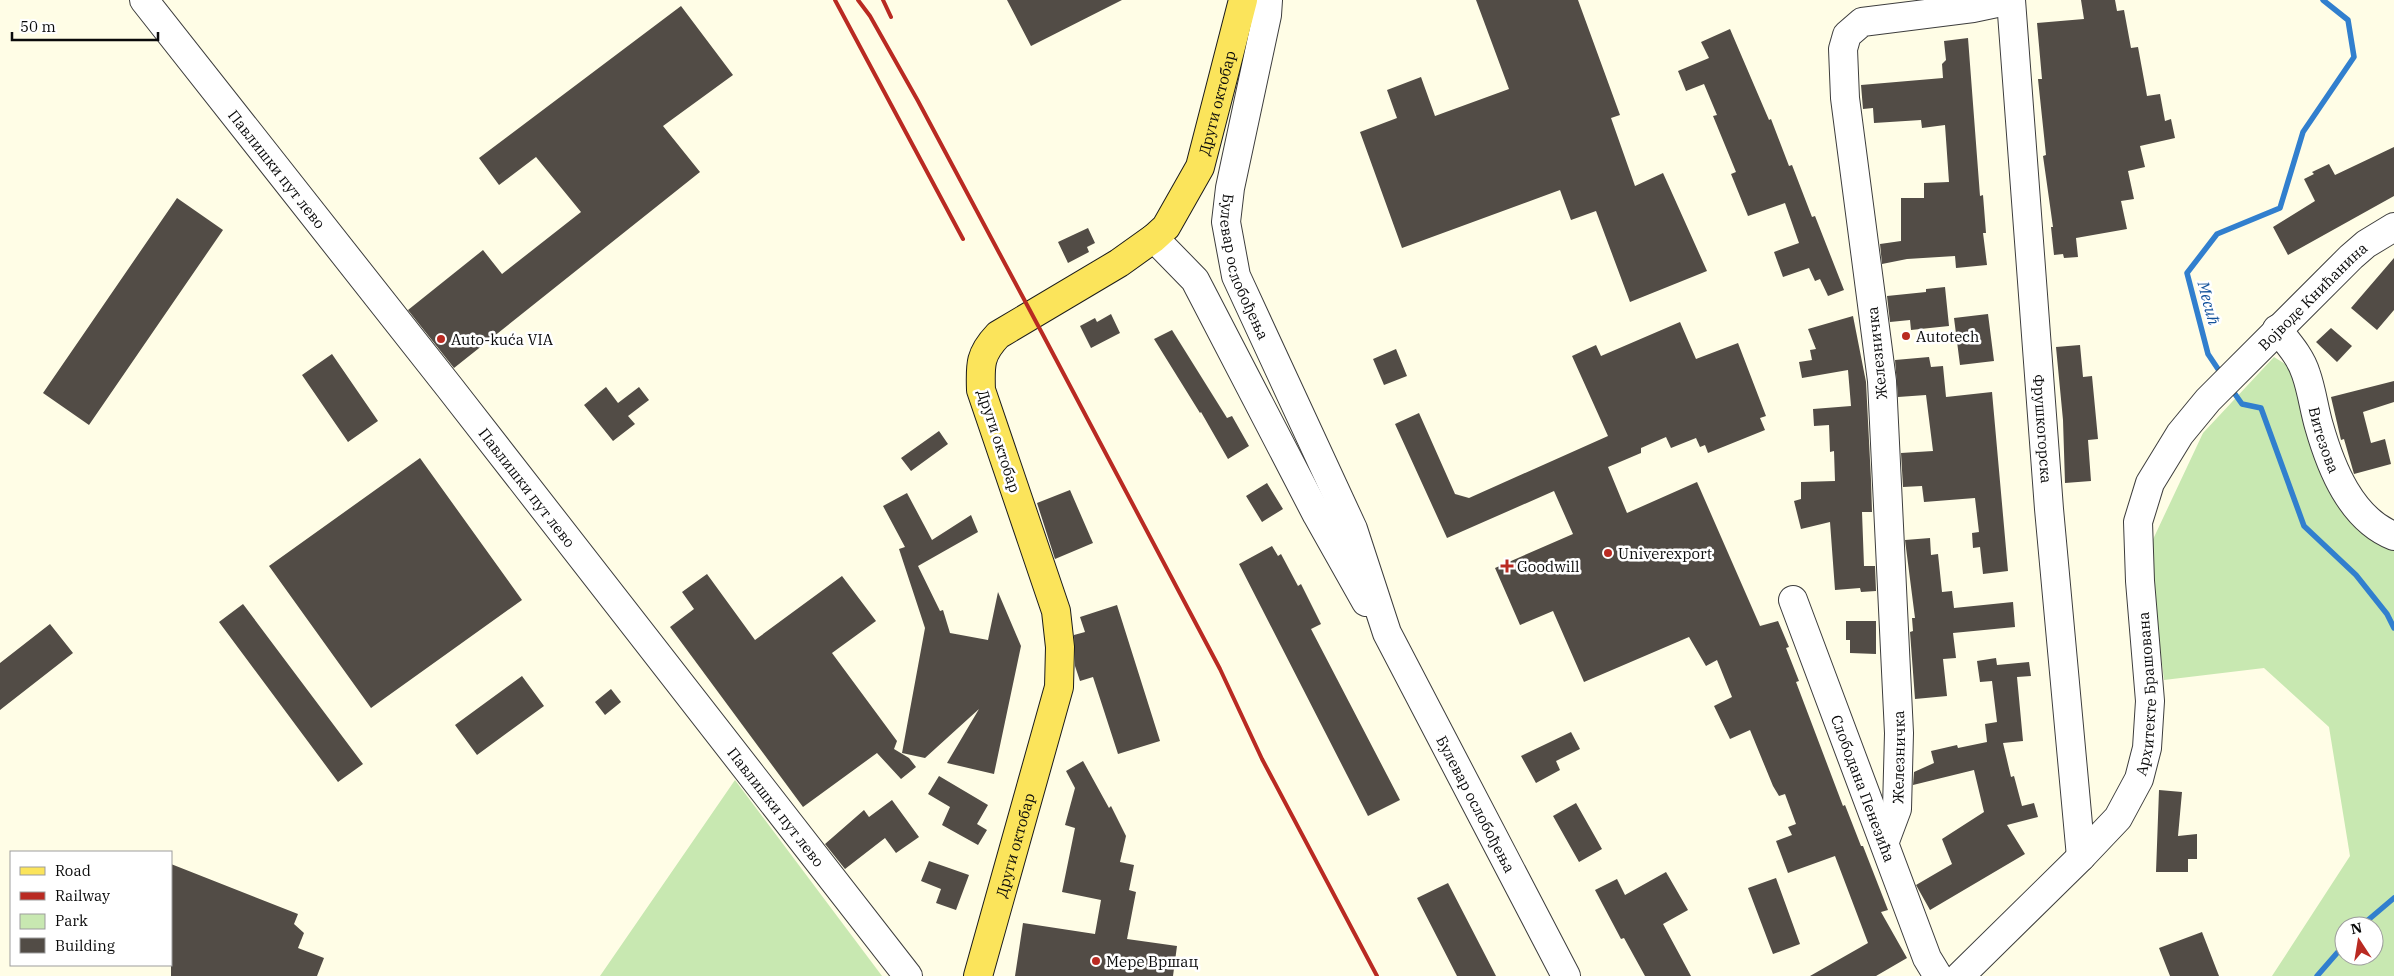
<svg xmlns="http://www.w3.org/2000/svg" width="2394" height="976" viewBox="0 0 2394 976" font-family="'IBM Plex Serif',serif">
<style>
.green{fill:#c8e8b1;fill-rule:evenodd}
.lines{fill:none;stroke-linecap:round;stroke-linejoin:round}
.stream{stroke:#317fce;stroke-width:5.5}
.building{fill:#524c46}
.minor-casing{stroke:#3d3d3d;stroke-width:30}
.major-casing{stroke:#1b1b1b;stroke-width:30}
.minor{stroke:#fff;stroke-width:28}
.major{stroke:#fbe45b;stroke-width:28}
.rail{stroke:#b92a22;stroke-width:4}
.poi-dot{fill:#b92a22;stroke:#fff;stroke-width:2}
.labels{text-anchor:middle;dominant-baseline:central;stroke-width:5;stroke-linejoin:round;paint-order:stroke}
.street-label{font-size:15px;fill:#0a0a0a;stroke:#fff}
.poi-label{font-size:15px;fill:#0a0a0a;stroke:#fff;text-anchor:start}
.water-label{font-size:16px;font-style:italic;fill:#13529b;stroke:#fff}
</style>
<rect width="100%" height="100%" fill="#fffde6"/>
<!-- green -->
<path class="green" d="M2274,357L2295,370L2336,492L2364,535L2394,545V976H2272L2350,856L2329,727L2264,668L2164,680L2148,550L2203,433ZM2344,926H2374V956H2344Z
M735,780L882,976H600Z"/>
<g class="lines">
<!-- stream -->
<path class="stream" d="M2222,375L2208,354L2187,273L2217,234L2280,208L2303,132L2354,57L2348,20L2323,0
M2230,387L2242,404L2261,408L2304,526L2356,575L2387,614L2394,628
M2361,926L2394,898
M2317,976L2344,945"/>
</g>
<!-- building -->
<path class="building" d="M1007,0H1122L1031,46Z
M1476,0H1578L1620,115L1611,118L1635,186L1663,173L1707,271L1630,302L1596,211L1571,220L1560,190L1402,248L1360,132L1397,118L1387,90L1421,77L1435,116L1509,89Z
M2081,0H2115L2117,11L2124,10L2131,48L2138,47L2147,96L2160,94L2165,121L2171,119L2175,138L2140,146L2145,167L2128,171L2134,199L2121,201L2127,229L2076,238L2078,257L2064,258L2063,254L2054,255L2051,227H2053L2043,156L2046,155L2038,79H2042L2037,23L2084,19Z
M681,6L733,75L663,126L700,172L454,368L408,310L483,250L502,274L581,212L536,157L499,185L479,158Z
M1730,29L1769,120L1771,119L1789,166L1792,165L1812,217L1815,216L1844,290L1828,296L1820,279L1815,281L1809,268L1783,277L1774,252L1799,243L1785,203L1748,216L1731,174L1736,172L1713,116L1717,115L1704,84L1686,91L1678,71L1709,58L1701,42Z
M1968,38L1980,196L1983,195L1986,233H1983L1987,265L1956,268L1955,256L1907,259L1882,264L1880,244L1901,241V198H1924V183L1949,182L1945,125L1922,128L1921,120L1874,123L1873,108L1863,109L1861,85L1943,78L1942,64L1946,60L1944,41Z
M2394,147V196L2288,255L2273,227L2315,201L2304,179L2314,174L2312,172L2329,164L2335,175Z
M177,198L223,230L89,425L43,393Z
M1088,228L1095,243L1087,247L1089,252L1068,263L1058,242Z
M2394,258V310L2377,330L2351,308Z
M1945,287L1949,326L1911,330L1910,320L1890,322L1887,296L1926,292V289Z
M1111,314L1120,333L1091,348L1080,326L1095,318L1097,322Z
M1988,314L1994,361L1960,365L1954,318Z
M1853,316L1866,382L1871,480L1872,512H1862L1864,566H1875L1876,591L1861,592L1860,588L1835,590L1830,522L1801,529L1794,501L1801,499V482L1835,481L1834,451L1830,452L1829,425L1814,426L1813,409L1851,406L1848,370L1802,378L1799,362L1812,360L1810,350L1816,349L1808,329Z
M1680,322L1696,359L1738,343L1766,416L1760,418L1765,430L1708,453L1705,445L1700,447L1696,438L1671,448L1666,437L1641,448V453L1608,467L1627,513L1697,482L1760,626L1778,621L1789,647L1786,648L1799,681L1796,682L1843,806L1845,805L1861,846H1863L1888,910L1881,912L1907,958L1876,976H1810L1868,943L1835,856L1788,873L1776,841L1792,835L1788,827L1796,824L1785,794L1779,796L1773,786L1750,730L1730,739L1714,706L1732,697L1717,660L1706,666L1689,637L1584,682L1553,611L1520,625L1495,568L1573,534L1554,491L1447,538L1395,424L1419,413L1455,494L1469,498L1608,436L1572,356L1596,345L1601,356Z
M2331,328L2352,346L2337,362L2316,342Z
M1172,330L1227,418L1232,416L1249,446L1228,459L1201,412L1200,413L1154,339Z
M2080,345L2083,377L2092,376L2098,439L2088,440L2091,481L2065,483L2063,420L2056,347Z
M1396,349L1407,376L1384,385L1373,359Z
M332,354L378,421L348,442L302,375Z
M1929,357L1931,367L1943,366L1946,397L1992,392L2008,571L1983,574L1980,547L1973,548L1972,533L1979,532L1975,498L1924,502L1922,486L1903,487L1901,453L1933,451L1926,395L1898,397L1895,360Z
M2394,381V402L2363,412L2371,443L2385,439L2391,464L2354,474L2344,439L2341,440L2331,397Z
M606,387L618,403L639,387L649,400L628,416L635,424L613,441L584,405Z
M939,431L948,444L911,471L901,458Z
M420,458L522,600L371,708L269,566Z
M1267,483L1283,509L1262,522L1246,496Z
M1070,490L1093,543L1055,559L1037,503Z
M907,493L932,540L971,515L978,532L918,566L940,611L943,610L950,633L988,640L998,592L1021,646L994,774L947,763L979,709L925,758L902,753L925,628L899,549L905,547L883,506Z
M1930,538L1931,555L1938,554L1942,592L1952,591L1954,608L2013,602L2015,627L1953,633L1956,658L1943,659L1947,696L1915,699L1910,632L1913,631L1912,618H1915L1905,540Z
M1272,546L1278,556L1281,554L1298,586L1301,584L1321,624L1311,629L1400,800L1368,816L1239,564Z
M707,574L755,640L842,576L876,621L832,653L897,741L894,749L909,758L916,767L901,779L877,753L803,807L670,627L694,609L682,592Z
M243,604L363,764L338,782L219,622Z
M1117,605L1160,741L1118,754L1093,677L1080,681L1075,666L1074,635L1085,632L1080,617Z
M1846,621H1876V654L1850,653V640H1846Z
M50,624L73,653L0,710V663Z
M1996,658L1997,665L2029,662L2031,676L2017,677L2023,741L2003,743L2011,777L2014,776L2022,806L2034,803L2038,817L2007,825L2025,854L1930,910L1916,885L1952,864L1942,839L1984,812L1974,770L1913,785L1914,772L1934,763L1931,751L1957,745L1958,748L1987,742L1985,724L1997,722L1992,681L1980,682L1977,661Z
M522,676L544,706L477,755L455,725Z
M611,689L621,702L605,715L595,702Z
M1571,732L1580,749L1556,761L1560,770L1536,783L1521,756Z
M1083,761L1109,808L1111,806L1126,836L1120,862L1134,865L1129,890L1136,892L1127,939L1177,946L1173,976H1015L1023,923L1095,934L1101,900L1062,892L1075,828L1065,825L1075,788L1066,771Z
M939,776L988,805L977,824L987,830L978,845L942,825L950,807L928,794Z
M2159,790L2182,792L2178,836L2197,834V859H2188V872H2156Z
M892,800L919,837L896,853L885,838L845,869L825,844L864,810L869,817Z
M1576,803L1602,849L1579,862L1553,816Z
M929,861L969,875L956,910L936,903L941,889L921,881Z
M171,864L298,914L294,924L304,933L298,948L324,958L317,976H171Z
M1666,872L1688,910L1663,924L1691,976H1645L1624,938L1621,939L1595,890L1617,879L1625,895Z
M1776,878L1800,944L1773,954L1748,888Z
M1448,883L1496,976H1457L1417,898Z
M2202,932L2219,976H2170L2159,948Z"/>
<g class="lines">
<!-- minor casing -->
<g class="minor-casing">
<g id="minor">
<path id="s1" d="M144,0L450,388L908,976"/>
<path id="s2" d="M1268,0L1267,15L1230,188L1226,222L1236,276L1353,529L1387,633L1566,976"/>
<path id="s3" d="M2011,0L2049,509L2081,857"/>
<path d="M1154,238L1195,280L1317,515L1366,602"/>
<path id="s4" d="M2277,329C2288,343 2301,357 2306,374C2312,391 2314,409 2319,426C2331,468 2351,519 2394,536"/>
<path id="s5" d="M1793,600L1927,958L1938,976"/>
<path id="s6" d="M1885,841L1897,809L1899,733L1882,381L1845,98L1843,49L1847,35L1862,22L1973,8L2011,0"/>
<path id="s7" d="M1960,976L2081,857L2118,818L2139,779L2147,748L2150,701L2140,581L2138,522L2150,483L2180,434L2208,400L2351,257L2366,244L2394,227"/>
</g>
</g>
<!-- major casing -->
<g class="major-casing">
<g id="major">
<path id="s8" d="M978,976L1059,687L1060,647L1056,611L981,390C980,364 980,354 998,335L1119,263L1154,238L1166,227L1200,167L1243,0"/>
</g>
</g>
<!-- minor -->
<use href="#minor" class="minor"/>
<!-- major -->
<use href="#major" class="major"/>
<!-- rail -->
<path class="rail" d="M835,0L963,239
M858,0L870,16L918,101L1042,333L1220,669L1262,759L1377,976
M883,0L891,17"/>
</g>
<!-- markers -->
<g class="poi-dot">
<circle cx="1906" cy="336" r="5"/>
<circle cx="441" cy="339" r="5"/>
<circle cx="1608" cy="553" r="5"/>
<path d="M1504.5 558.5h5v5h5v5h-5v5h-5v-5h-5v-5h5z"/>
<circle cx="1096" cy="961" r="5"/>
</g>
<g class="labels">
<!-- street labels -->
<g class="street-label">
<text stroke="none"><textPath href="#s8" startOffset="1005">Други октобар</textPath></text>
<text stroke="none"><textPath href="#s1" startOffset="215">Павлишки пут лево</textPath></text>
<text stroke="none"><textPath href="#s2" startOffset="274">Булевар ослобођења</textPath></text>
<text stroke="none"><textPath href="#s7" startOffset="816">Војводе Книћанина</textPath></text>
<text transform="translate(1877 353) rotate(-96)">Железничка</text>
<text stroke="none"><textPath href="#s3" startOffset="430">Фрушкогорска</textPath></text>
<text stroke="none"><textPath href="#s4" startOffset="122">Витезова</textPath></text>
<text transform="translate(999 441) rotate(72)">Други октобар</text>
<text stroke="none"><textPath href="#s1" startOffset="620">Павлишки пут лево</textPath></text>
<text stroke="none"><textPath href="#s7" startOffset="354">Архитекте Брашована</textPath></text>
<text stroke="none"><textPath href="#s6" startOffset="86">Железничка</textPath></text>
<text stroke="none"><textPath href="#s5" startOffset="201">Слободана Пенезића</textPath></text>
<text stroke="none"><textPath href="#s2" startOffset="862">Булевар ослобођења</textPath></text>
<text stroke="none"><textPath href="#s1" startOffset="1025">Павлишки пут лево</textPath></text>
<text stroke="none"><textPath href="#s8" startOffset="136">Други октобар</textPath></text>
</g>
<!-- poi labels -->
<g class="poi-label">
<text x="1916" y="336">Autotech</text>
<text x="451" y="339">Auto-kuća VIA</text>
<text x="1618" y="553">Univerexport</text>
<text x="1517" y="566">Goodwill</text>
<text x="1106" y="961">Мере Вршац</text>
</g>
<!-- water labels -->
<g class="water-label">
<text transform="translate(2209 303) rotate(75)">Месић</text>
</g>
</g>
<!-- legend -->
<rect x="10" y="851" width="162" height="115" fill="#ffffff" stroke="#9d9d9d"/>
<rect x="20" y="867" width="25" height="8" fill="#fbe45b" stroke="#9d9d9d"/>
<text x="55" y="876" font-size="15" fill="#0a0a0a">Road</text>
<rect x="20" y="892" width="25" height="8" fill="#b92a22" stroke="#9d9d9d"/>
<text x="55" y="901" font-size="15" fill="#0a0a0a">Railway</text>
<rect x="20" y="914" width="25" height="15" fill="#c8e8b1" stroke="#9d9d9d"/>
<text x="55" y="926" font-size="15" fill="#0a0a0a">Park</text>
<rect x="20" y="938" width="25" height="15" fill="#524c46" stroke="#9d9d9d"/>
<text x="55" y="951" font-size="15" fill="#0a0a0a">Building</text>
<!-- north arrow -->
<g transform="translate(2359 941) rotate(348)"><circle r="24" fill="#ffffff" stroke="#9d9d9d"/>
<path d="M0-4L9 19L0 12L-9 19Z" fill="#b92a22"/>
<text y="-8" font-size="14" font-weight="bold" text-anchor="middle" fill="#0a0a0a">N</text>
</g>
<!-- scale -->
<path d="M12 32v8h146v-8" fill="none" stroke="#0a0a0a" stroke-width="2.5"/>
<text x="20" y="32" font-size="15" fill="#0a0a0a" stroke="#ffffff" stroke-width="4" paint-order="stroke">50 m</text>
</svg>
